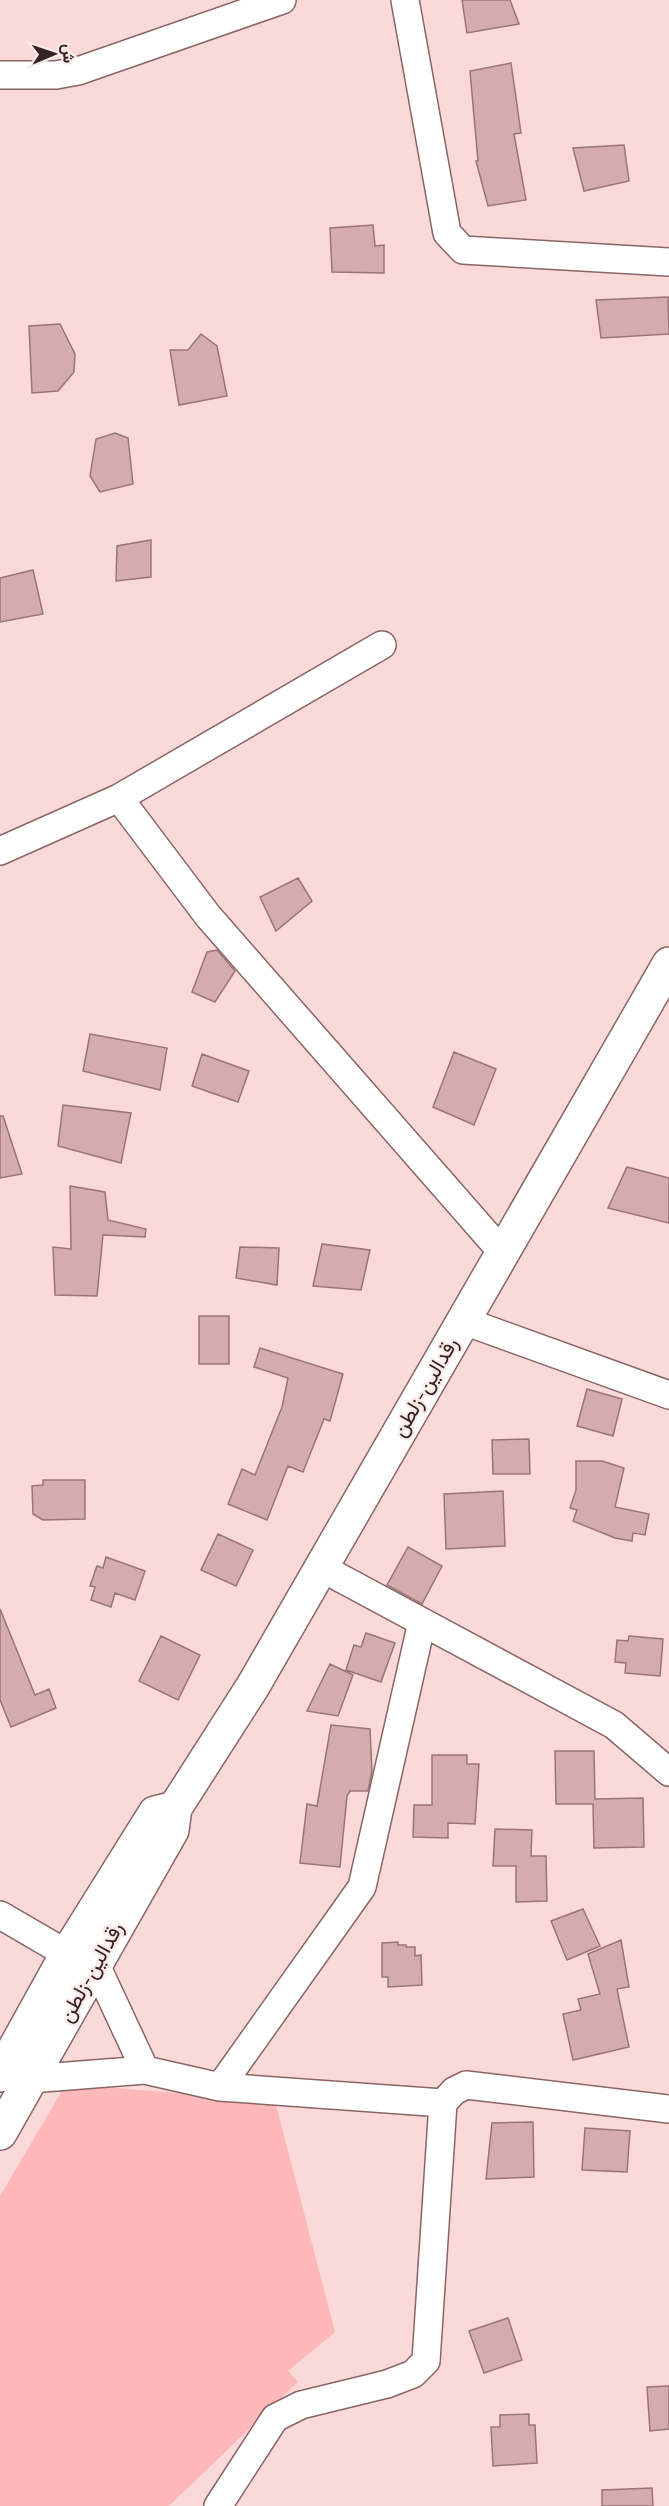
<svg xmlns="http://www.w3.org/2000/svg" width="669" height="2506" viewBox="0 0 669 2506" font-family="'Nunito Sans',Vazirmatn,sans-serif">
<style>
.green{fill:#feb8b9}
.building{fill:#d4acac;stroke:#9a7575;stroke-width:1.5}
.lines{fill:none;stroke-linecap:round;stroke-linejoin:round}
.minor-casing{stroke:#896565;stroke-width:30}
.major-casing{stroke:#896565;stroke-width:36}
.minor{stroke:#fff;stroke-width:27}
.major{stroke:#fff;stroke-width:33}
.labels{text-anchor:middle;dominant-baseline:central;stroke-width:4.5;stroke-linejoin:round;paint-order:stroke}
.street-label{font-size:21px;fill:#332323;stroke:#fcebea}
</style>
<rect width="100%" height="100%" fill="#fbd9d9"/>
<!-- green -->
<path class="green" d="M66,2084L275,2101L335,2332L288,2371L298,2382L169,2506H0V2196Z"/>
<!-- building -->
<path class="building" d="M462,0H510L519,24L467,33Z
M511,63L521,133L514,134L526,200L488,206L476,161H478L470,71Z
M624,145L629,181L584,191L573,148Z
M373,225L375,246L384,245V273L332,272L330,228Z
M668,297L669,334L601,338L596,300Z
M60,324L75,354L74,372L58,391L32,393L29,326Z
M201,334L217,346L227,396L179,405L170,350H188Z
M115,433L128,438L133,484L100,492L90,476L96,439Z
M151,540V577L116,581L117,546Z
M33,570L43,614L0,622V578Z
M298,878L312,901L276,931L260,897Z
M217,950L235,971L215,1002L192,992L207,952Z
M90,1034L167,1048L160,1090L83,1071Z
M454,1052L496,1069L474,1125L433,1107Z
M202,1054L249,1071L238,1102L192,1086Z
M63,1105L131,1113L121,1163L58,1146Z
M0,1116H3L22,1174L0,1178Z
M627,1167L669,1178V1223L608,1208Z
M70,1186L105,1192L108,1220L146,1229L145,1237L103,1235L97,1296L55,1295L53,1247L71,1249Z
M322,1244L370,1250L361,1290L313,1286Z
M240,1247L279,1248L277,1285L236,1278Z
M199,1316H229V1364H199Z
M260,1348L343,1374L330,1421L324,1419L303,1472L288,1466L267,1520L228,1504L242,1469L255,1475L282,1407L288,1378L254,1367Z
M587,1389L622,1399L613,1436L577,1426Z
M529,1439L530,1474H493L492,1440Z
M576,1461H602L624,1468L615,1507L649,1514L645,1535L633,1533L632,1541L615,1538L573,1521L577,1510L570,1508L576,1490Z
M43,1480H85V1519L43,1520L33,1514L32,1486L43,1485Z
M503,1491L505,1546L446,1549L444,1494Z
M218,1534L253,1550L236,1586L201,1570Z
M408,1547L442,1566L422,1604L387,1585Z
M106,1557L145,1571L135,1600L115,1593L111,1607L91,1600L95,1587L90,1586L97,1566L103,1568Z
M0,1609L35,1695L49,1689L56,1708L11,1727L0,1700Z
M366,1633L395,1643L381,1682L346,1670L354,1645L361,1647Z
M161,1636L200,1655L178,1700L139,1681Z
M629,1636L663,1639L660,1676L625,1673L626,1663L615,1662L617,1640L628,1641Z
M330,1664L353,1675L338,1716L307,1711Z
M331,1725L370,1729L372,1771L368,1791H350L347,1796L340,1867L300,1863L307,1804L317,1806Z
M555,1751H594L595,1799L643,1798L644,1847L594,1848L593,1804H556Z
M432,1755H467V1764H479L475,1824L448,1823V1838L413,1837L414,1805H432Z
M495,1829L532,1830L531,1856H546L547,1901L516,1902V1866H493Z
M583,1909L600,1946L567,1960L551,1921Z
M621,1940L629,1987L617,1989L629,2047L573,2060L563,2014L581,2010L578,1999L600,1994L588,1954Z
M398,1942V1945H406V1947H415V1956L421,1955L422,1985L388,1987V1977H382V1943Z
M533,2122L534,2177L486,2179L492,2123Z
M585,2128L630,2131L627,2172L582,2170Z
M508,2318L522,2360L484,2373L469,2331Z
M669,2386V2429L650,2431L647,2387Z
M529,2414V2425H535L537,2463L493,2466L491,2427H500V2415Z
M652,2488L653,2506H602V2490Z"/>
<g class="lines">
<!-- minor casing -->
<g class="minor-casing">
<path id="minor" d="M405,0L447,233L463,250L669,262
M0,75H56L78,71L282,0
M119,798L208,916L503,1253
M0,851L119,798L382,645
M464,1321L669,1395
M320,1567L614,1725L669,1772
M0,1915L67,1954
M96,1965L145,2070
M30,2079L145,2070L220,2087L443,2103
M220,2087L362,1887L422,1622
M218,2506L275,2418L301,2405L387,2384L413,2374L426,2361L443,2103L454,2091L466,2085L669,2109"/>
</g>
<!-- major casing -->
<g class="major-casing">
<path id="major" d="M0,2075L67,1954L155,1813L175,1808
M0,2133L172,1830L175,1808L253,1686L669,964"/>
</g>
<!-- minor -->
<use href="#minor" class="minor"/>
<!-- major -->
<use href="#major" class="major"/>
</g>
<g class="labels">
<!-- street labels -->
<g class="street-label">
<text transform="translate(425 1387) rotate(-60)">رقدالين-زلطن</text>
<text transform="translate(91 1972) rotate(-61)">رقدالين-زلطن</text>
</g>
</g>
<!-- north arrow -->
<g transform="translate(54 54) rotate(88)" stroke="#fcebea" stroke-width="4.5" paint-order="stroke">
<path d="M0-4.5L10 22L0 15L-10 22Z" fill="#332323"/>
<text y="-9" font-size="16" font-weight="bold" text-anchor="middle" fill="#332323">ش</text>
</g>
</svg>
